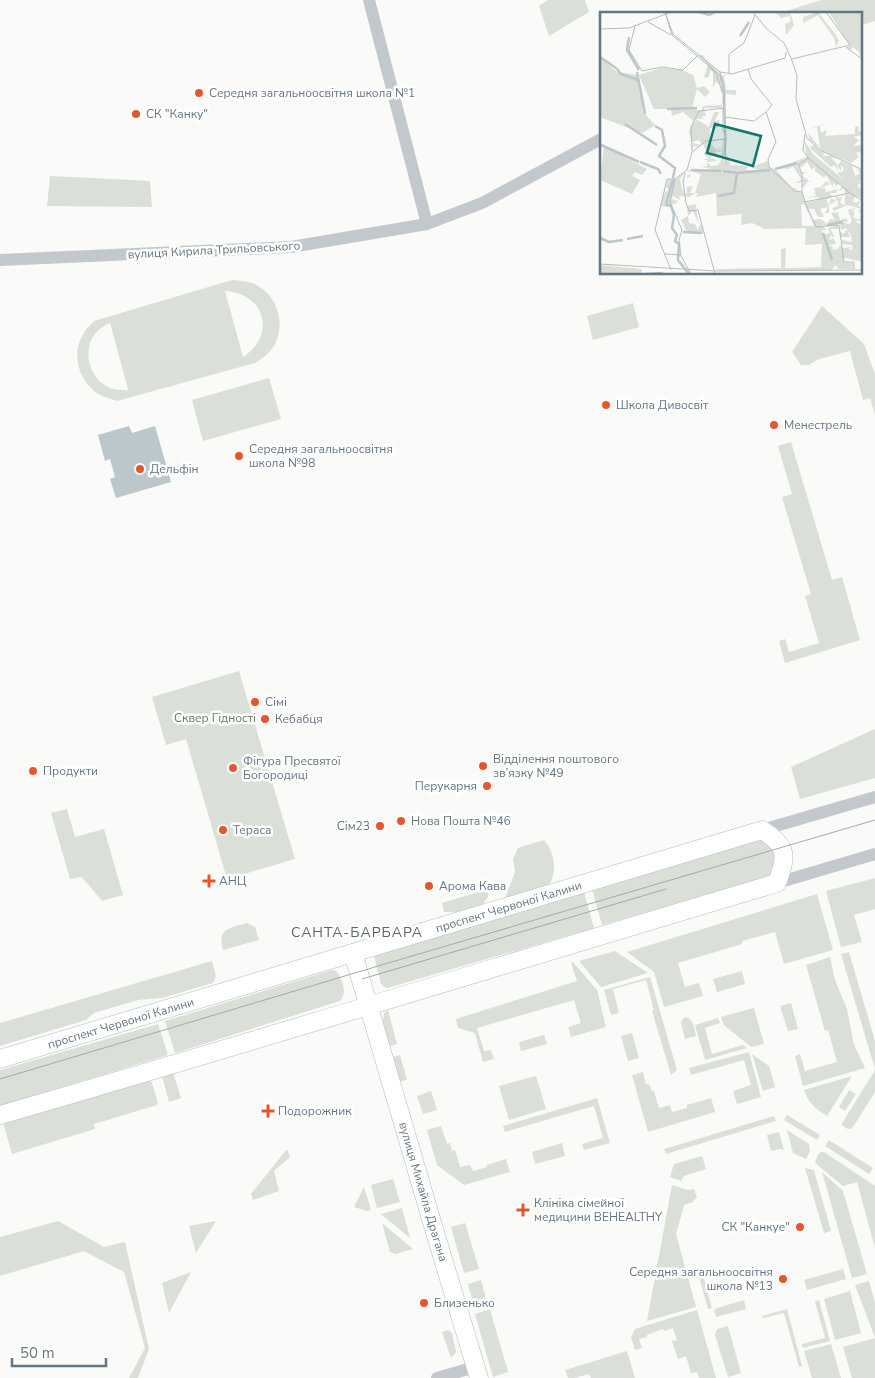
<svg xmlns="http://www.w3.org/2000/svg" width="875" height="1378" viewBox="0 0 875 1378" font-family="'Nunito Sans',sans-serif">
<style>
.green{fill:#dadfd7;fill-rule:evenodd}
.water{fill:#bbc7cb}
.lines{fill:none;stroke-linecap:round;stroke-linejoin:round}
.secondary-casing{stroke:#b3babf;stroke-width:19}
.street{stroke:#c3c8cc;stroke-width:12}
.secondary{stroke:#fff;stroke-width:18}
.tram{stroke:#a2aab0;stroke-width:1}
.poi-dot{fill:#e4572e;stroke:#fff;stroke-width:2}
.labels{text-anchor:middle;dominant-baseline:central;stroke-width:5;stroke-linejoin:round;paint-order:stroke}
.poi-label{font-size:12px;fill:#657683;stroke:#fff;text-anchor:start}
.street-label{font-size:12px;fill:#657683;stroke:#fff}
.park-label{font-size:12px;fill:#687a64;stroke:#fff}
.neighbourhood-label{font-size:14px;letter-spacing:1px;fill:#57646e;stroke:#fff}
.inset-river{fill:none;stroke:#bbc7cb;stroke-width:2.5}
.inset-road{fill:none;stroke:#b5bdc2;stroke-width:1}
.view{fill:#0f766e;fill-opacity:0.15;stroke:#0f766e;stroke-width:2.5}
.inset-edge{fill:none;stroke:#657683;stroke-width:2.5}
</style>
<rect width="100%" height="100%" fill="#fafaf8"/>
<!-- green -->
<path class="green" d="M548,0H585L589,12L549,36L539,6Z
M821,0H875V21L861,25V14H777Z
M50,176L150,181L152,207L47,206Z
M232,280C241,281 250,281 258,286C278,297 285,324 275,344C270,353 263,358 255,363L117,401C112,399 106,398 102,396C79,384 70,354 84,333C86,328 91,325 94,321ZM225,291C265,293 277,335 243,357ZM110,323L128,389V390C121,390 114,390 108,387C90,378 82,353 94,335C97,330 104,326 110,323Z
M633,303L639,327L593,340L587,316Z
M822,306L864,344L875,374V415L870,398L863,400L850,351L819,359L809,365H801L792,352Z
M269,378L281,419L203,441L192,400Z
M791,442L832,580L842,577L860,640L785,663L779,641L785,639L789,652L819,643L805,596L811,594L782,497L792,494L778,446Z
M239,671L295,859L227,879L186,739L166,745L152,697Z
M875,729V778L800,799L791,767Z
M67,809L75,837L104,829L123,895L102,901L82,877L70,879L51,813Z
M761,839C779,851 778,854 772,874L770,876L602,925L592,889Z
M544,840C555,853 558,873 548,886L505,898L515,872L513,859L518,848Z
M875,878V909L854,915L862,942L841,947L826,891Z
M488,889V897L483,904L459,912H444L442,903Z
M584,892L594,928L387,988L384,987L381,984L374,956Z
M817,894L833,950L784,964L775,932L742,941V944L678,963L685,987L699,983L703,996L664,1007L654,972L627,952Z
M247,923L255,927L259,940L223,950C217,928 230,928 247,923Z
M615,951L648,973L601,987L579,961Z
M849,952L875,1041V1066H874L841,954Z
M830,957L835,980L847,1009L854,1045L865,1068L803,1086L795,1056L800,1054L805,1071L837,1062L828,1030L825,1031L806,965Z
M212,961L216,976L213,983L162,998L138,1000L94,1013L86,1020L0,1046V1023Z
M573,962L597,990L606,1027L571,1037L568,1027L581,1023L574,1000L477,1028L484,1051L491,1050L494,1059L483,1062L475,1033L458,1028L456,1019L577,981L571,963Z
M332,970L336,971C342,978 348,993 340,1001L175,1053L165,1021Z
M742,971L745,984L717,992L713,979Z
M650,977L677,1070L671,1075L652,1011L654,1010L646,980L613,989L619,1013L611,1015L604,990Z
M791,1003L798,1029L788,1031L780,1006Z
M754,1008L764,1044L751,1047L724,1025L721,1017Z
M388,1010L397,1044L387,1047L382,1027L384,1013Z
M685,1017C694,1019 694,1028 696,1036L685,1039L681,1023L682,1020Z
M718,1018L720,1023L705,1028L712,1054L743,1045L747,1048L705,1060L695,1025Z
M158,1024L168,1055L0,1106V1070Z
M632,1033L639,1058L628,1061L621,1036Z
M544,1035L547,1044L521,1051L519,1042Z
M749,1052L761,1097L737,1104L733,1091L751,1085L744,1060L691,1075L689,1068Z
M752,1054L769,1066L775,1087L763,1091Z
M400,1055L407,1080L397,1082L390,1058Z
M875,1070V1092L853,1127L851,1129H848L841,1125Z
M173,1072L181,1098L169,1102L162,1076Z
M643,1072L646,1084H649L652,1091H654L659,1108L670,1105L672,1112L687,1108V1105L711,1098L715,1112L648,1132L632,1075Z
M536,1076L546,1109L509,1120L499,1086Z
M852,1076L827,1116C815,1108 809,1104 804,1090Z
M150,1077L158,1103L157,1105L94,1124L95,1129L12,1154L2,1119Z
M849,1090L856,1094L845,1111L839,1107Z
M431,1091L437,1110L423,1114L417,1096Z
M597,1098L610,1143L584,1150L582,1144L603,1138L594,1106L505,1132L503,1126Z
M787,1115L820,1135L817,1140L784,1120Z
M774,1116L776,1121L666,1154L664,1149Z
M441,1126L447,1144L450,1143L452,1151L455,1150L460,1167L470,1165L473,1171L487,1167V1165L506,1159L510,1172L464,1185L437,1165L427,1130Z
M787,1130L809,1144L810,1151L806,1159L793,1153Z
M779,1132L784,1150L780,1149L771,1151L767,1135Z
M829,1140L873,1168L869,1174L825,1146Z
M562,1143L565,1156L535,1164L532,1152Z
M287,1149L290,1157L274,1171L279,1191L253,1200L251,1194Z
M821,1152H824L875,1186V1248L857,1182L843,1186L815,1163L818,1155Z
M702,1156L706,1169L684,1176L681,1181L670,1177L674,1164Z
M805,1168L814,1170L831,1231L824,1233Z
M822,1172L843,1191L867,1274L852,1278Z
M393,1179L400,1202L377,1208L371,1185Z
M672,1185L688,1190L694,1189L697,1198L693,1200V1202L684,1205L676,1234L696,1307L647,1321Z
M364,1187L371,1210L367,1211L354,1207Z
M402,1208L410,1238L381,1214Z
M58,1221L104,1247L125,1242L149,1349L138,1378H129L145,1348L124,1272L84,1251L0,1276V1237Z
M216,1221L196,1253L189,1226Z
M382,1223L413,1249L395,1254L390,1252Z
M465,1223L479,1269L464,1273L451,1227Z
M843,1269L846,1279L807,1290L804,1280Z
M191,1272L169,1313L162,1283Z
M702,1272L712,1308L708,1309L698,1273Z
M481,1280L486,1298L473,1302L468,1284Z
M869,1281L875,1303V1378H852L843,1347L875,1338L855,1285Z
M850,1291L861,1333L835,1340L824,1299Z
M744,1300L746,1309L716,1317L714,1309Z
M819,1300L830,1341L803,1348L802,1344L825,1338L815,1302Z
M490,1309L508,1372L493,1377L475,1314Z
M787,1309L802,1366L799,1367L784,1313L763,1318L762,1316Z
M697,1310L716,1378H699L697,1372L691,1373L686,1356L678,1359L672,1341L677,1340L673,1328L664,1331L663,1329L647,1335V1337L639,1339L642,1348L635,1350L631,1337L635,1329Z
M728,1326L741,1373L728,1377L715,1335L717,1329Z
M448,1330L452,1333L456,1352L454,1355L451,1358L442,1332Z
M831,1344L841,1378H812L804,1351Z
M627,1351L635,1378H591L589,1374L574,1378H568L565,1370Z"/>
<!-- water -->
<path class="water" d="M129,426L132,433L155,426L171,482L116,498L110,479L115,477L110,459L105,461L98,435Z"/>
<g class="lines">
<!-- secondary casing -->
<g class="secondary-casing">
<g id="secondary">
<path id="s1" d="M353,953L434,1229L479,1378"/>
<path id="s2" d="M0,1059C254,984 508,907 762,830C788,846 787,856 777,883C518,960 260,1040 0,1115"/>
</g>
</g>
<!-- street -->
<path class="street" d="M369,0L427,224
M0,260L291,247L427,224L482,203L601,139
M762,830L875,797
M777,883L875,854
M437,1378L475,1367"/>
<!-- secondary -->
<use href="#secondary" class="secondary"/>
<!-- tram -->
<path class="tram" d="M362,979L666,889
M0,1079L395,961L875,820"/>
</g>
<!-- markers -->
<g class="poi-dot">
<circle cx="199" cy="93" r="5"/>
<circle cx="136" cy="114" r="5"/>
<circle cx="606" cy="405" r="5"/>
<circle cx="774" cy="425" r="5"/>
<circle cx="239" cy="456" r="5"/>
<circle cx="140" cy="469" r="5"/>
<circle cx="255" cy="702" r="5"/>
<circle cx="265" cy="719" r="5"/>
<circle cx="483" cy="766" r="5"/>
<circle cx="233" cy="768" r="5"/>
<circle cx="33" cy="771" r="5"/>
<circle cx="487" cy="786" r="5"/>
<circle cx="401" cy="821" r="5"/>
<circle cx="380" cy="826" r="5"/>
<circle cx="223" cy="830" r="5"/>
<path d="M206.5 873.5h5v5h5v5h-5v5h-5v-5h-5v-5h5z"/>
<circle cx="429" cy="886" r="5"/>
<path d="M265.5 1103.5h5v5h5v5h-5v5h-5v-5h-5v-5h5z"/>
<path d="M520.5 1202.5h5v5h5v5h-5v5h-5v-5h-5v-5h5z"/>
<circle cx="800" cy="1227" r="5"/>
<circle cx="783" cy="1279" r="5"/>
<circle cx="424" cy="1303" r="5"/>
</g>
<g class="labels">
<!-- poi labels -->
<g class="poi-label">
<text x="209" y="93">Середня загальноосвітня школа №1</text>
<text x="146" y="114">СК "Канку"</text>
<text x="616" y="405">Школа Дивосвіт</text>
<text x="784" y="425">Менестрель</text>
<text x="249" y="449">Середня загальноосвітня<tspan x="249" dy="14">школа №98</tspan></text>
<text x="150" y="469">Дельфін</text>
<text x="265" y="702">Сімі</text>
<text x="275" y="719">Кебабця</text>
<text x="493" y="759">Відділення поштового<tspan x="493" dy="14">зв’язку №49</tspan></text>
<text x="243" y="761">Фігура Пресвятої<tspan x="243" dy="14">Богородиці</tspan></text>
<text x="43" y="771">Продукти</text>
<text x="477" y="786" text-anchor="end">Перукарня</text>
<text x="411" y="821">Нова Пошта №46</text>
<text x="370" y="826" text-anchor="end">Сім23</text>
<text x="233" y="830">Тераса</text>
<text x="219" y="881">АНЦ</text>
<text x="439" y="886">Арома Кава</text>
<text x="278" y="1111">Подорожник</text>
<text x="534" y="1203">Клініка сімейної<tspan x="534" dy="14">медицини BEHEALTHY</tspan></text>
<text x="790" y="1227" text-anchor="end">СК "Канкуе"</text>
<text x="773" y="1272" text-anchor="end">Середня загальноосвітня<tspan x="773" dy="14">школа №13</tspan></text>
<text x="434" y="1303">Близенько</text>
</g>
<!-- street labels -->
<g class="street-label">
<text transform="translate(214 250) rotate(-3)">вулиця Кирила Трильовського</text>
<text stroke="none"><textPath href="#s2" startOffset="531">проспект Червоної Калини</textPath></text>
<text stroke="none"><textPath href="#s2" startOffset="126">проспект Червоної Калини</textPath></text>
<text stroke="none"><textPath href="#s1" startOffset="249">вулиця Михайла Драгана</textPath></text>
</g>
<!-- park labels -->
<g class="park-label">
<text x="215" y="718">Сквер Гідності</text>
</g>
<!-- neighbourhood labels -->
<g class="neighbourhood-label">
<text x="357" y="932">САНТА-БАРБАРА</text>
</g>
</g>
<!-- overview -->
<g transform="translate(600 12)">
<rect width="262" height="262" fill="#fafaf8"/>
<path d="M175,0H189L191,3L194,13L186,23L185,12L191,9L190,4L181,6ZM218,0L236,23L239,29L236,34H239L236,35L234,26L218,3L203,11V5ZM229,0H262V43L259,45L260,41L253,35L250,38L246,35L250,34ZM98,43H102L113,51L102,44L122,64L123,63H129L124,64L126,78H136V83L126,82L125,127L122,117V97L125,96L123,86L122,96H104L106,104H101L104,107H96L109,115L114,100H119L115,109L119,108V115L110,116V127L107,133L110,131L117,138V136H121L117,138L116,141L121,143L122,138V140L121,138L120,140H117V139L122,137L123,130L125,154L127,144L131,153L148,154L146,158H160L152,156V149L154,154L168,149L169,155L175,157L192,176H197L194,179L202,180L212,208L220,207L225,210L226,214L230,207L235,208L231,201L238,200L240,208L246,206L248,210H236V213L225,214L221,212L226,217L221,219L225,222L230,221L228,216L239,213L238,217H230L235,225L230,224V228L233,226L236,231L228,234H232L233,238L238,237L240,233L242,236L252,235L248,237L253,238L252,233L242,232V228L252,230L251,223L247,218L250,225H240L239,219L244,222L247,216L241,218L240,210L249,212L252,210L248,198L256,196L252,199L255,200L253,205L259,208L261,203L258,198H262V209H255L262,213V250L243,245L244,251H253V257H238L236,253L231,258H117L114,249L117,257L181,256V237L186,236L185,256L221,255L222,232L205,233L206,216L165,217L152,211L141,213L142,202L117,204L116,181L96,185L98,181H95L90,185L79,184L80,188L73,184L71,187L78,189L75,192L60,195L64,181L69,178L66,175L68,167L75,168L85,160L80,167L82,178L87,182V175L93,174L90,181H95L101,162L90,159V165L86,166L90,161L88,158L112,157L100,154H107V150L111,154L118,153L123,145L113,143L109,148L112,146L118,149L107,150V148H105V145V147L109,146L103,142L106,139L103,132L98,135L93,134V138L92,131L102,133L99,128L92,130L89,120L94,109L98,110L95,108L98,101L93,109L83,100L72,104L71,97H54L39,63L61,56L82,58L93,63L97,76L104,74L110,80L105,85L97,77L92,96L101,99L103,94L121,93L123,83L119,66L120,73L116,70L113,76V60L111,58L108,66L104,65L108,53ZM204,192L214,213L213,214H202L201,193ZM0,45L17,60L38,63L40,83L44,89L42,99L55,113L42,121L0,105ZM230,111L220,114L221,121L227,118L225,124L255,122V115L259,114L258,119H262V126L260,123L254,125L259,128L253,134L262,133V141L256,140L259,145L251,151L223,139L210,128L208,121L220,136L217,115L210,116ZM204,128L213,142L245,169L237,161L244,159L242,152L241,159L236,152L238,158L234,153L231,155L210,136L213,133L224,141L223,144H230L225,141L236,146H231L238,153L241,149L252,154L255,164L260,161L256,156L262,159V169H258L262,171V175V171L257,173L262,179V186L255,184L253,189L255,191L262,188L258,193L262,197L247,193L234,199L232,196L238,194V188L229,193V201H225L228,195L220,197L224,205H218L214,197H209L206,191L219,188L218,185L204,186L216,184L214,176L221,175L226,169L230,172L221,176H225L226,180L238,177L236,181H230L232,185L227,187L228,194L231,186L236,189L235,185L240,186L243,182L240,191L245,193V183H253L245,182L244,176L239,179L242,174L239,171L236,174L233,170V176L227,164L223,165L215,159V154L212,158L207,150L202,155L199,156V152L197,154L202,161L208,160L201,163L212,171L208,169L204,175L201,174L204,170L194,171L205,166L201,167L193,154L189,157L178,156L207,145ZM4,134L47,157L42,163L35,160L32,164L40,168L32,182L0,168ZM96,192L98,211L93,199L88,204L89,211L95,212L98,218L101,211L104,221H83L86,218L81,208L88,204L87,194ZM0,253L42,257V262H0Z" fill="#dadfd7" fill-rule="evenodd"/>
<path class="inset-river" d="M99,0L109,3L115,0M140,24L149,10M29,25L27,38L39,58M0,45L16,56M16,56L21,62L38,68M37,60L45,102M67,97L97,96M25,112L57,133M55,114L62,118L65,134L59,144L75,156L73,166M1,133L39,150M40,150L58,157L61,162M175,157L197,151M91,158L121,159M123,159L137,161L170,158M73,167L66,193L71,194L74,203L72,216L77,223L75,229L79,232L78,248L89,262M118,184L134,181L137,161M227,213L243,210M83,220L102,221M223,221L232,248M0,226L9,230L23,228M27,227L43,224M45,262L63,261"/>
<path class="inset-road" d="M65,0L73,22L120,60L124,73L126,127L106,129L92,140L87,158L75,167H67L55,218L71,258M65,0L72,23L120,63L123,79L126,153M153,0L166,16L184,31L191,46L197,63L196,87L207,126L220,138L263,158M48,10L71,23M35,14L29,38L42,59L62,55L83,58L97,44M0,17L29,16L71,0M246,35L263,48M192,47L250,33L226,0M106,51L117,63L122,80M148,57L151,67L172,93L166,100M120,60L132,62L185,46L186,40M129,61V42L144,31L155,3M166,100L176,130L168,147L169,155L195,179L202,180L205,190L250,181L263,189M125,105L154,109L166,100M205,122L203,138L208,146L250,181M124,127L125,143L126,127M92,139L91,115L99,99L125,96M85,161L83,170L86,191L89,199L98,198L115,262M75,167L70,190L82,218L79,228L81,244L91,262M202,180V161L198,153L208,146M205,190L216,215L239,213L244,250H254V257M64,242L81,243M0,252L116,259L263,258"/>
<path class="view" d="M115,112L161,124L153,154L107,141Z"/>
<rect width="262" height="262" class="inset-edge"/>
</g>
<!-- scale -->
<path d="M12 1358v8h94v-8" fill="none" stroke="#657683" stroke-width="2.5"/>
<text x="20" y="1358" font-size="15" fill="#657683" stroke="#ffffff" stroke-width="4" paint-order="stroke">50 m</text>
</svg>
